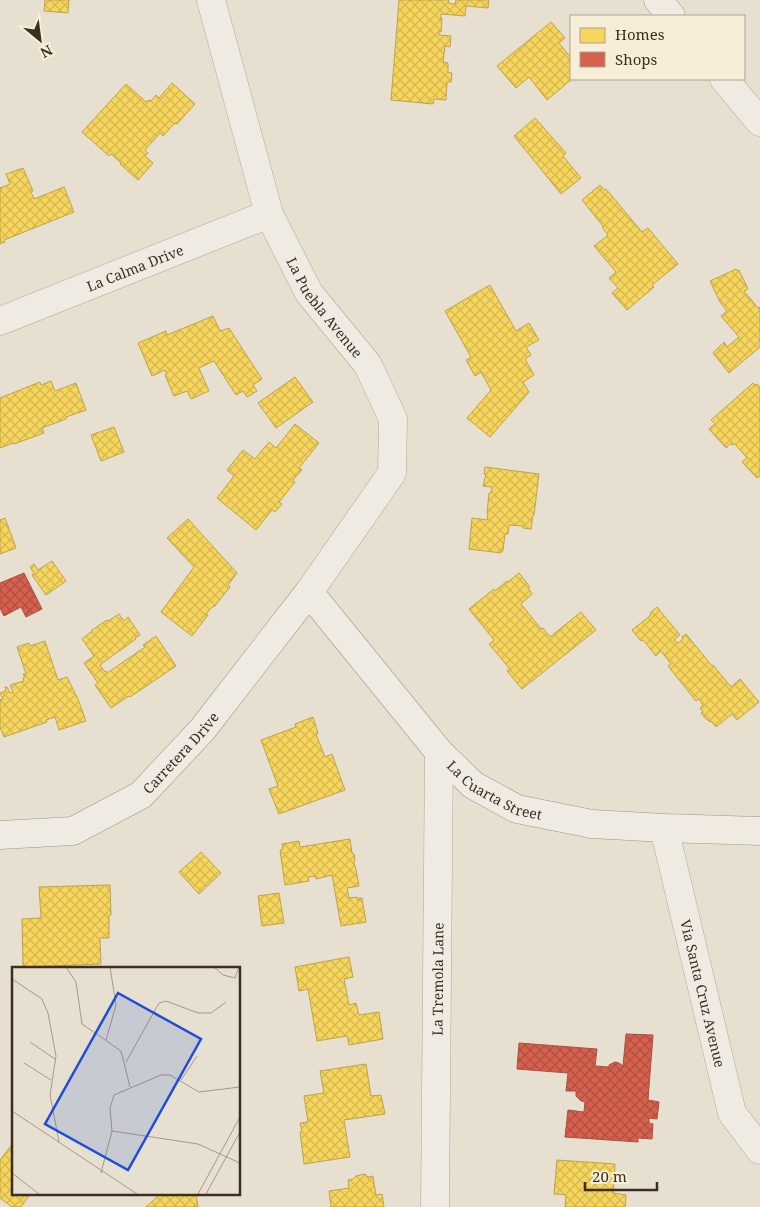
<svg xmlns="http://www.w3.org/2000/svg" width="760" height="1207" viewBox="0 0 760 1207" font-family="'Noto Serif',serif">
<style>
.homes{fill:url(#homes-cross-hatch);stroke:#bea34a}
.shops{fill:url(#shops-cross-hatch);stroke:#a85140}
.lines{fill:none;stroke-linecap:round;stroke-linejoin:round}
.street-casing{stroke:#ada599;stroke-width:29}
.secondary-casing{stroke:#9c958a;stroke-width:29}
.street{stroke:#efebe3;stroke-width:28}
.secondary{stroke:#efebe3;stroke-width:28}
.labels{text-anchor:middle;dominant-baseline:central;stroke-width:5;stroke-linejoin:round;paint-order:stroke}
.street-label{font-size:14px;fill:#3d2e20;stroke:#f7eed8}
.inset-road{fill:none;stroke:#a3998a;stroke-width:1}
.view{fill:#1d4ed8;fill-opacity:0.15;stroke:#1d4ed8;stroke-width:2.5}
.inset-edge{fill:none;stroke:#3d2e20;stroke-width:2.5}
</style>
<defs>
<pattern id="homes-cross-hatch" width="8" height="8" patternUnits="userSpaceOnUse" patternTransform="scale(1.25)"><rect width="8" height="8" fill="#f6d55c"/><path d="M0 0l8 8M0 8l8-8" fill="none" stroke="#d4b750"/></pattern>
<pattern id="shops-cross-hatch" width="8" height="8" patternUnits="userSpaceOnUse" patternTransform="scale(1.25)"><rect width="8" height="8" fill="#d6604d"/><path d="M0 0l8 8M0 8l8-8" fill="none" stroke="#af5040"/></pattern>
</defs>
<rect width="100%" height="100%" fill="#e7e0d1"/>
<!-- homes -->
<path class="homes" d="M45,0H69L68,13L44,11Z
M399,0H449L448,3L455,4L456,0H489L488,8L466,6L465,16L441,14L440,18H442L441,32L439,31V35L451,36L450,47L445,46L443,62L448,63V72L452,73L451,82H447L446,100L434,99L433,104L391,100Z
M551,22L565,38L559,43L571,58V79H572L547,100L529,77L516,88L497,66Z
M172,83L195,104L177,124L175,123L163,136L160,133L145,150L148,153L145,156L153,163L138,180L120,164L121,163L111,154L109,156L82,132L126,84L146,102L149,100L151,101L156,95L159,98Z
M535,118L566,153L563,156L581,178L561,194L514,136Z
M23,168L33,191L31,192L34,199L64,187L74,212L4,240L5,242L0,244V188L10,184L6,174Z
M600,185L604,190L606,189L642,232L648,228L678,264L652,285L654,287L627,310L612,293L618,288L609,278L616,272L594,246L608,235L602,227L603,226L582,200Z
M736,269L737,271L739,270L748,289L744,291L758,308L760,307V347L729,373L713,353L724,342L727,347L739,337L721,316L727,311L720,302L710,281Z
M490,285L516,331L529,323L539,340L526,347L531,355L525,359L534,375L523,382L529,392L490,437L467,418L491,390L481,372L475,376L466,360L471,357L445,311Z
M213,316L220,331L229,328L262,379L253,385L257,391L247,397L243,391L236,395L214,361L199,368L209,391L191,399L187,391L174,396L165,375L167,374L165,370L152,376L138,343L166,331L167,335Z
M295,377L313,402L276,428L258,403Z
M51,381L55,391L76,383L86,410L66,417V419L42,428L44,433L14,444L13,443L0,448V398L40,382L41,385Z
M753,383L755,385L757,384L760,387V476L757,478L742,462L747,458L735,444L732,445L731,443L726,448L709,429L715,424L711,420Z
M295,424L319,443L299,468L302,470L293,480L295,482L279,502L282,504L275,512L272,510L256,530L217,498L234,476L227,470L243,450L255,459L269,442L276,448Z
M114,427L124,452L101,461L91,435Z
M485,467L539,474L534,515H533L531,529L523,528V526L509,525L508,534H505L503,551H501V553L469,549L472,518L487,520L488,513H487L489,493H491L492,487L483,486L486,474H484Z
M5,518L16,548L0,554V520Z
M188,519L237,573L228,585L230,587L214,607L213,606L206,614L208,615L192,636L161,612L194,567L167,538Z
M52,561L66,581L46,595L32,575L34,573L30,567L34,564L38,570Z
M519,573L530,587L528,588L532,594L521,604L541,629L543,628L550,637L581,612L596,630L522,689L507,671L510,669L489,644L494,640L469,609L494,589L495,591L507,581L508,582Z
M657,607L680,635L674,640L678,643L683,639L682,637L686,634L712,666L713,665L731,687L740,679L759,702L737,720L732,714L716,727L711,721L710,722L708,720H707L701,713L703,712L700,708L703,705L699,699L696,701L668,666L671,664L661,651L656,656L643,640L641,641L632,630L651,615L650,613Z
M119,614L124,621L128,617L140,635L135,638L136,639L101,664V665H100L105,672L106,671L107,673L145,647L143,645L156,636L176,666L130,697L129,696L111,708L95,685L98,683L84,663L94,656L82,639L92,631V630L107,620L108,621Z
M45,641L58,680L67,677L78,699L86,721L59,730L55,717L46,720L47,722L4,737L0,727V699V700L3,699L0,693L6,691L5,687H7L10,693L13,692L10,685L24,681L23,678L25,677L23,674H26L17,647L29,643L30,646Z
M313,717L318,733L316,734L325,757L332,754L345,790L279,814L269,789L278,786L261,740L296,727L295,724Z
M350,839L352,853L354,854L355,859L354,862V865H355L359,886L347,888L349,898L357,897L358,901L359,900V898H362L366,922L341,926L332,875L316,879L315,876L308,877L309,881L285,885L280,850L283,849L282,844L299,841L300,847Z
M201,852L221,873L199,894L179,872Z
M110,885L111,915H109V938H100L101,964L23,967L22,919L41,918L39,887Z
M279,893L284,923L262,926L258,896Z
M349,957L353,977L344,979L349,1005L356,1003L359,1015L379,1012L383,1039L349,1045L347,1036L317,1041L308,989L299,991L295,967Z
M366,1064L371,1096L381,1095L385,1114L344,1120L350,1157L304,1164L300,1132H302L300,1123L308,1122L304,1096L324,1093L320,1071Z
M14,1142V1193H31L21,1207H12L0,1198V1160Z
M557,1160L615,1164L613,1193L626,1195L625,1207H565L566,1195L554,1194Z
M365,1174L368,1177L373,1176L376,1195L382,1194L384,1207H331L329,1191L349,1188L348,1180L353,1179L356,1176Z
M167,1193H196L198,1207H146L160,1194Z"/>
<!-- shops -->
<path class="shops" d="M24,573L42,609L26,617L21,607L4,616L0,608V583Z
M626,1034L653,1035L648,1100L659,1102L657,1119L649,1118V1123L653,1124L652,1139L638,1138V1142L565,1137L568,1110L584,1112L585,1102L581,1101L576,1096V1091H566L568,1073L517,1069L519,1043L597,1049L595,1066L609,1067V1065L615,1062L619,1063L623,1066Z"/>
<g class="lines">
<!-- street casing -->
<g class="street-casing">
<g id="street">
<path id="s1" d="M211,0L269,214L309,293L368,365L393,419L392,473L309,592"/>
<path d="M658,0L671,16"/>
<path d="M724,79L760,122"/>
<path id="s2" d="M0,321L269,214"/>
<path id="s3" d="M664,828L732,1113L760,1150"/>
<path id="s4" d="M435,1207L439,752"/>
</g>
</g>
<!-- secondary casing -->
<g class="secondary-casing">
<g id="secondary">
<path id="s5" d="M0,835L73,831L141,795L202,730L309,592L439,752L473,785L517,809L592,824L664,828L760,831"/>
</g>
</g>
<!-- street -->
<use href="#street" class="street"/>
<!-- secondary -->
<use href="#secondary" class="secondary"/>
</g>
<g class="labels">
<!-- street labels -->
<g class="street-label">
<text stroke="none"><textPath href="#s2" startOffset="145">La Calma Drive</textPath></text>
<text stroke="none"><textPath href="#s1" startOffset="331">La Puebla Avenue</textPath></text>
<text stroke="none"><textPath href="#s5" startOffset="208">Carretera Drive</textPath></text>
<text stroke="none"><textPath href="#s5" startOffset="689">La Cuarta Street</textPath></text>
<text stroke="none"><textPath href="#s4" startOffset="228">La Tremola Lane</textPath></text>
<text stroke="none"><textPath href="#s3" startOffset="170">Via Santa Cruz Avenue</textPath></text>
</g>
</g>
<!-- overview -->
<g transform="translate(12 967)">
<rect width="228" height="228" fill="#e7e0d1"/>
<path class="inset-road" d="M54,0L64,15L70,57L109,84L118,120M202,0L211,8L223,11L227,0M0,12L30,32L36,46L44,89L38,128L47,175M94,73L104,38L98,0M18,75L43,92M114,95L147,36L154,34L186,46H199L214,35M12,96L39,113M169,113L185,89M0,144L125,227M100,164L186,177L228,196M0,206L27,227M89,206L100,164L98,141L102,128L149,108H158L187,125L228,120M186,227L228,150M194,227L228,165"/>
<path class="view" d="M106,26L189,72L116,203L33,157Z"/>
<rect width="228" height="228" class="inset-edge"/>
</g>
<!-- legend -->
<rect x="570" y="15" width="175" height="65" fill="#f7eed8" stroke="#ada18e"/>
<rect x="580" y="28" width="25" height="15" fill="#f6d55c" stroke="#ada18e"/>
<text x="615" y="40" font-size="15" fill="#3d2e20">Homes</text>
<rect x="580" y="52" width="25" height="15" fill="#d6604d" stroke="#ada18e"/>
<text x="615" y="65" font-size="15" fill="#3d2e20">Shops</text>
<!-- north arrow -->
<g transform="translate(40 40) rotate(151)" stroke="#f7eed8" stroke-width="4" paint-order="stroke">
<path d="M0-4L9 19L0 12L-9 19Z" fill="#3d2e20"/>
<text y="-8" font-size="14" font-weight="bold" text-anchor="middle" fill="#3d2e20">N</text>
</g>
<!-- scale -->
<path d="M585 1182v8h72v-8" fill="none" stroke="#3d2e20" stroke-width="2.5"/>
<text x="592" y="1182" font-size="15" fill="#3d2e20" stroke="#f7eed8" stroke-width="4" paint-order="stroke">20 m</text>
</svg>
